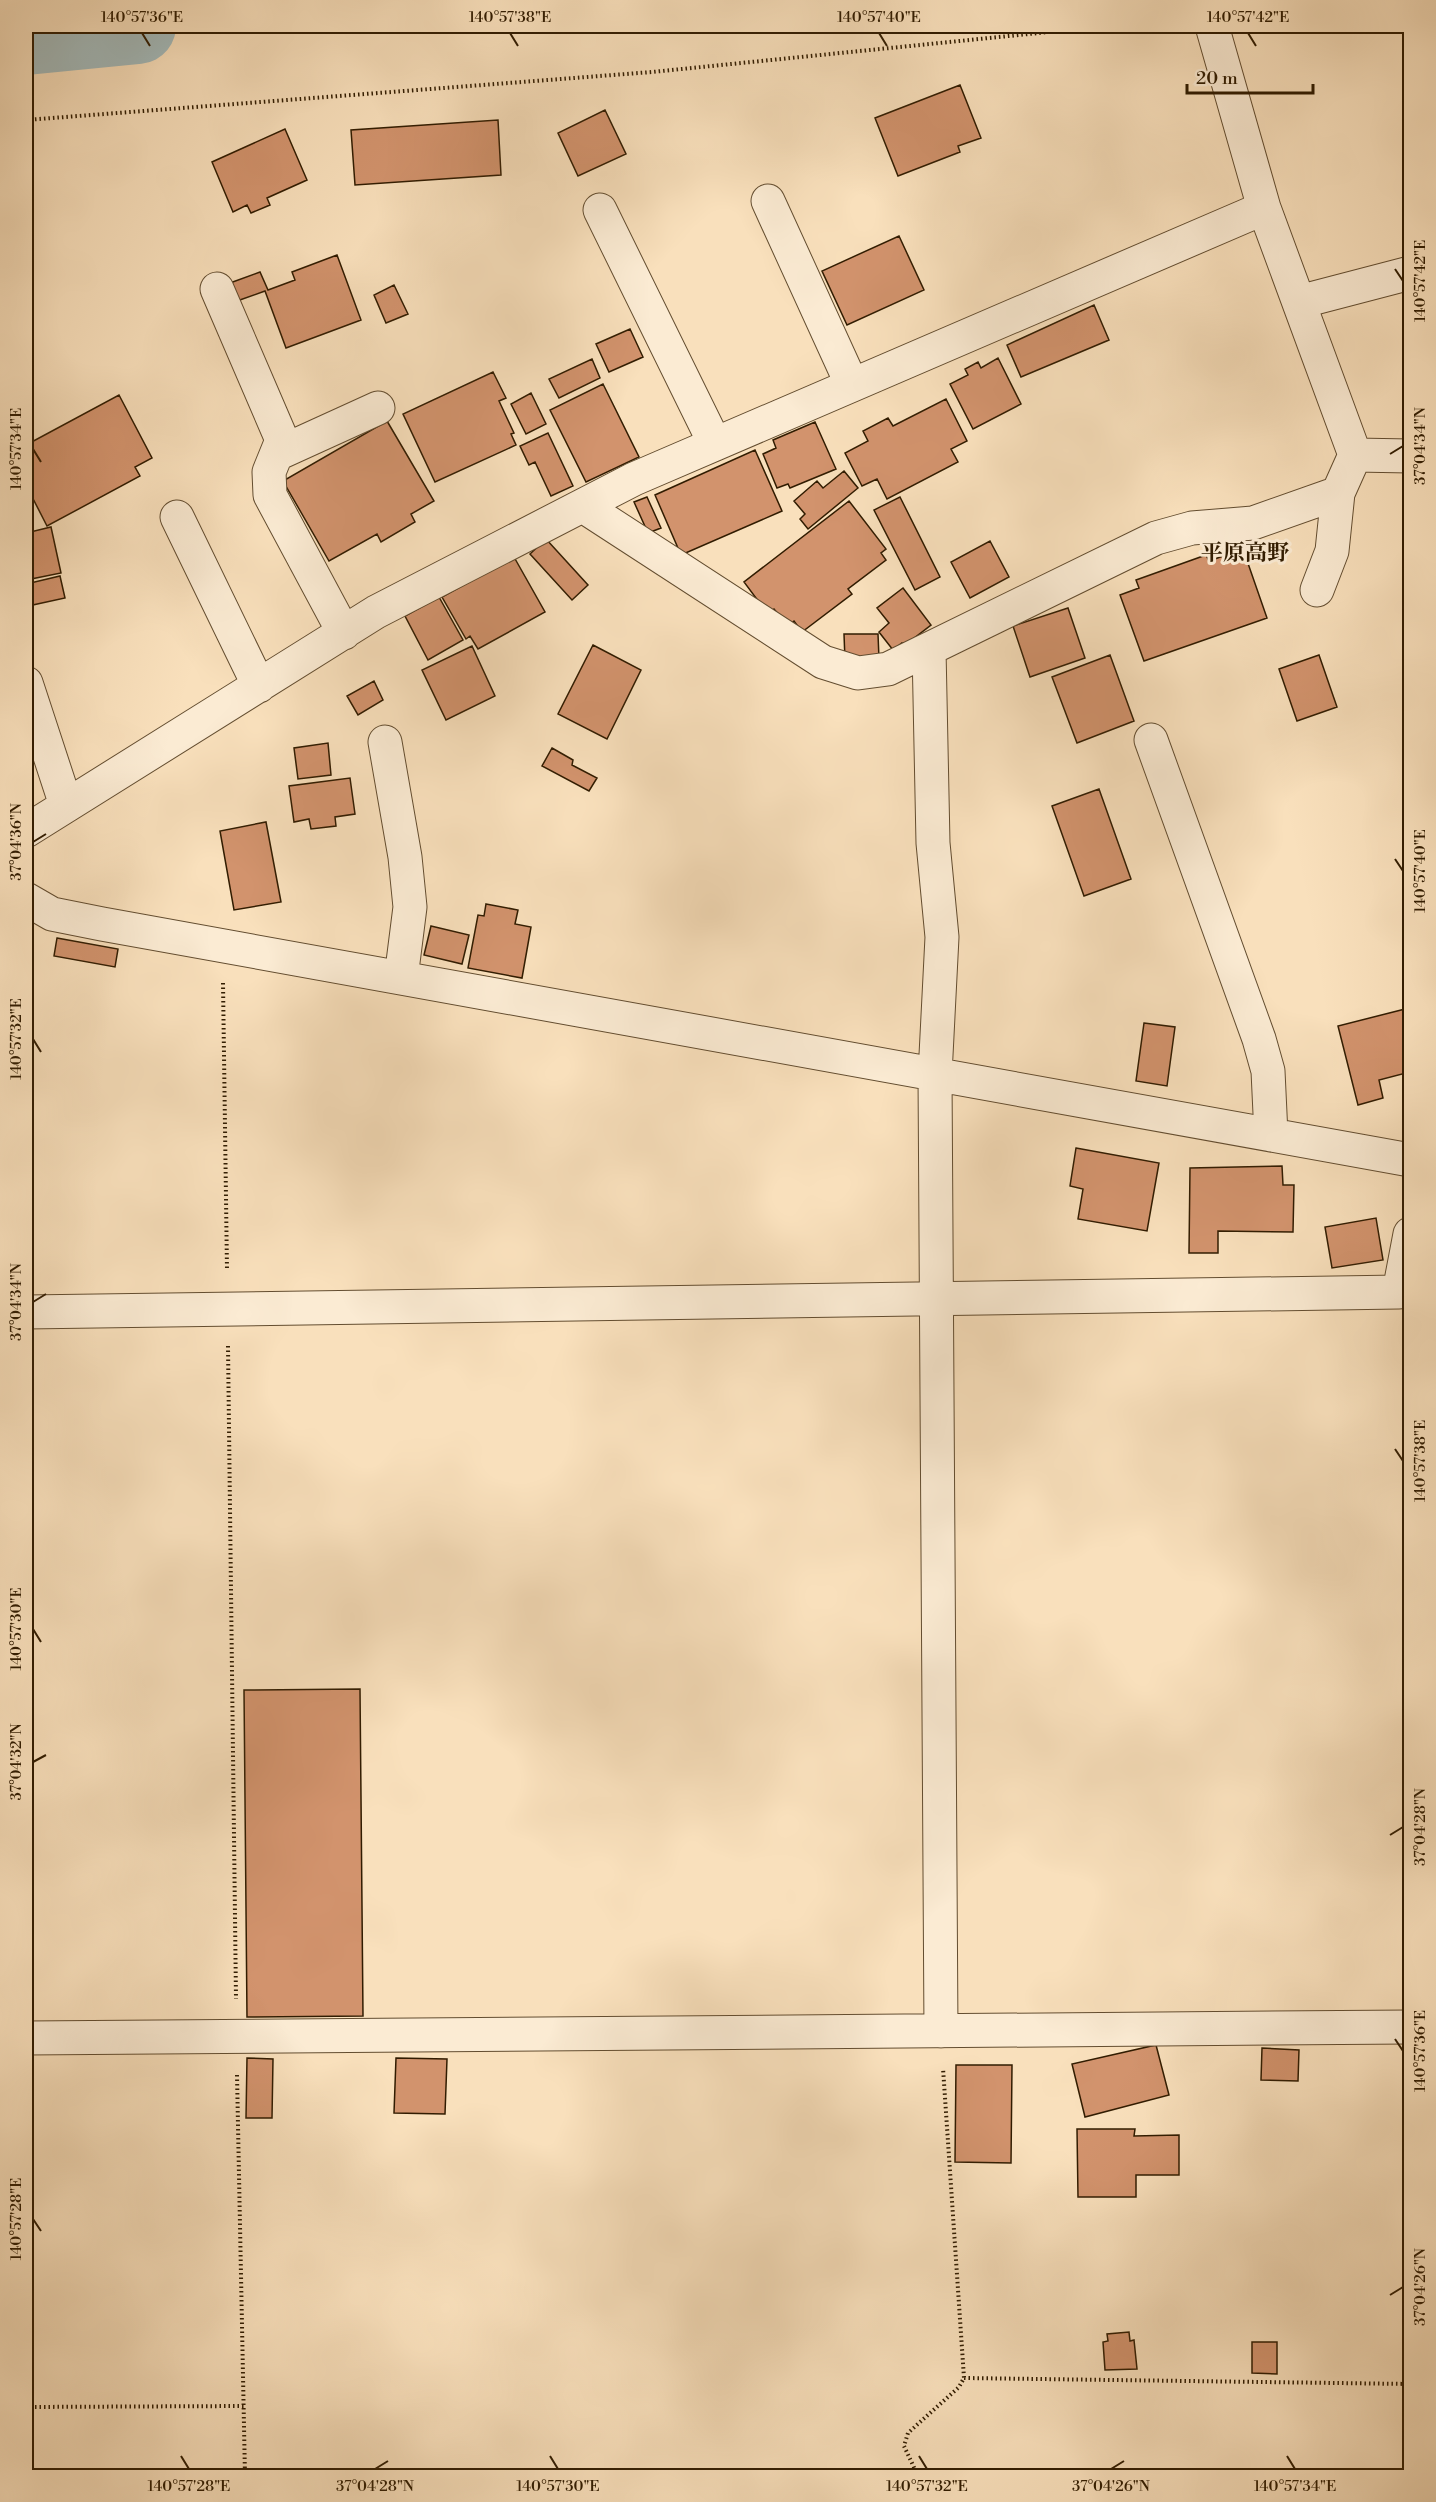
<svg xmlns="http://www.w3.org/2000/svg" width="1436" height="2502" viewBox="0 0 1436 2502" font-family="'Libre Bodoni','Noto Serif JP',serif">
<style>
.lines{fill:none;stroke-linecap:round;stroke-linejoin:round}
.river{stroke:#a3babb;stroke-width:76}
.building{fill:#d2936d;stroke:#311c01;stroke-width:1.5}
.minor-casing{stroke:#634d30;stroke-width:35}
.path{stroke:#311c01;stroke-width:4;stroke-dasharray:1.5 3;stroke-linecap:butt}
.minor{stroke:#fbebd3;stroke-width:33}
.ticks{fill:none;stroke:#311c01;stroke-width:2}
.labels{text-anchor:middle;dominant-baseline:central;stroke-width:6;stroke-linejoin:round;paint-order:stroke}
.quarter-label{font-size:22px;font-weight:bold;fill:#311c01;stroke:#fbebd3}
.neatline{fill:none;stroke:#311c01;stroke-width:2}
.ticks-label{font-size:15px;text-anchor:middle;fill:#311c01}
</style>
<rect width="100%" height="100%" fill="#f9e0bc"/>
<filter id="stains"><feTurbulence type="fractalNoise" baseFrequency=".00333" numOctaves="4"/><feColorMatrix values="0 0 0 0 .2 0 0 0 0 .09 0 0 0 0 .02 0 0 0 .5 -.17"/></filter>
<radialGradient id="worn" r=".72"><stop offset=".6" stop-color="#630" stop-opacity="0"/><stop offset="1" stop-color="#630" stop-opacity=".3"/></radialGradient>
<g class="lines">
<!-- river -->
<path class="river" d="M26,37L138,26"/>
</g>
<!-- building -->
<path class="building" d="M960,85L981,138L958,146L960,152L898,176L875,118Z
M605,110L626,154L578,176L558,133Z
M498,120L501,175L355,185L351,130Z
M285,129L307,180L267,198L270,205L251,213L247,205L233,212L212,162Z
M899,236L924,290L847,325L822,271Z
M337,255L361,320L286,348L265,291L237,301L230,283L260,272L268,290L295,280L292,272Z
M394,285L408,314L386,323L374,295Z
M1094,305L1109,340L1021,377L1007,345Z
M630,329L643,357L609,372L596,344Z
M998,358L1021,404L973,429L950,384L968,375L965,369L978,362L981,368Z
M592,359L600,378L559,398L549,379Z
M493,372L506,398L499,401L514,433L511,434L516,445L435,482L403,414Z
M603,384L639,457L586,482L550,410Z
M531,393L546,424L526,434L511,404Z
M119,395L152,458L135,467L140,476L47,526L26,485V468L30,465L26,456V445Z
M946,399L967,441L951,449L958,462L887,499L877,479L862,486L845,453L868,441L863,431L888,418L893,426Z
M387,421L434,501L411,514L415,522L381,542L377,534L329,561L283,481Z
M815,422L836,469L790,488L788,484L777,488L763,454L776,448L773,440Z
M548,433L573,486L551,496L535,462L529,465L520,446Z
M755,450L782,511L681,555L655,495Z
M844,471L858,488L808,529L800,519L805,514L794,501L817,481L823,488Z
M647,497L661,528L648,533L634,502Z
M900,497L940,577L915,590L874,510Z
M849,501L886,549L881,553L886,560L848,589L852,594L802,632L794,621L788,626L774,609L768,614L744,582Z
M51,527L61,573L26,580V533Z
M546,539L588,585L572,600L530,554Z
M990,541L1009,577L970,598L951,562Z
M1243,549L1267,618L1144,661L1120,595L1139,588L1136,580L1206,555L1209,561Z
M514,557L545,612L478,649L470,636L466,639L442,597Z
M60,576L65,598L28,606L26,584Z
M903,588L931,625L905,645L902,643L893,650L879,632L889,623L877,608Z
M439,597L463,640L428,660L405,616Z
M1068,608L1085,658L1030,677L1013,626Z
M844,634H878L879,659L845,660Z
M593,645L641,670L607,739L558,714Z
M472,646L495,696L446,720L422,670Z
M1110,655L1134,721L1077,743L1052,677Z
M1319,655L1337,707L1297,721L1279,669Z
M374,681L383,700L358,715L347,696Z
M26,722L35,754L26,757Z
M328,743L331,775L298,779L294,748Z
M552,748L573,760L572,765L597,778L589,791L542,766Z
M350,778L355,814L335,817L336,826L311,829L309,819L294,822L289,786Z
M1099,789L1131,879L1084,896L1052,806Z
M266,822L281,902L234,910L220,831Z
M486,904L518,910L515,924L531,927L522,978L468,968L478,915L484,916Z
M431,926L469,935L462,964L424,955Z
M57,938L118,949L115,967L54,956Z
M1409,1008L1410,1072L1379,1080L1383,1098L1358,1105L1338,1026Z
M1144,1023L1175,1027L1167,1086L1136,1081Z
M1076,1148L1159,1163L1147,1231L1078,1219L1083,1189L1070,1186Z
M1282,1166L1283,1185H1294L1293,1232L1218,1231V1253H1189L1190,1168Z
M1376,1218L1383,1260L1332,1268L1325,1227Z
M360,1689L363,2016L247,2017L244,1690Z
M1156,2045L1169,2095L1085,2117L1072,2064Z
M1262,2048L1299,2050L1298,2081L1261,2080Z
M247,2058L273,2059L272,2118H246Z
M396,2058L447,2059L445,2114L394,2113Z
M956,2065H1012L1011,2163L955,2162Z
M1077,2129H1135L1134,2136L1179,2135V2175H1136V2197H1078Z
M1129,2332L1130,2341L1134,2340L1137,2369L1105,2370L1103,2342L1108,2341L1107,2334Z
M1252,2342H1277V2374L1252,2373Z"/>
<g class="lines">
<!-- minor casing -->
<g class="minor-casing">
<path id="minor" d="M1212,26L1264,208L1355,455
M768,201L852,385
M600,210L715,444
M217,289L282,440L269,472L270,495L344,633
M1299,302L1410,273
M277,454L378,408
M583,506L823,662L858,673L888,669L1156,538L1192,528L1253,523L1338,493
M177,517L259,686
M1317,590L1332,551L1338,493L1355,455L1410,456
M929,649L933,843L942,937L935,1075L941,2031
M26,683L66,805
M1151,740L1259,1039L1268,1071L1271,1135
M385,742L405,857L410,907L401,978
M26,831L376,612L634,479L1264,208
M26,899L52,914L102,924L1410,1160
M26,1312L1399,1292L1410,1234
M26,2038L1410,2027"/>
</g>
<!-- path -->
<path class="path" d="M26,120L652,72L1108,26
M223,983L227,1270
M228,1346L236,1999
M237,2075L245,2476
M964,2378L1410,2384
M26,2407L244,2406
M918,2476L904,2446L908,2433L959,2387L964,2378L943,2068"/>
<!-- minor -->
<use href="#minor" class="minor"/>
</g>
<!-- ticks -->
<path class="ticks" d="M142,33L150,46M510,33L518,46M879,33L887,46M1248,33L1256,46M1395,269L1403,281M33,449L41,462M1390,454L1403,446M33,842L46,834M1395,859L1403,871M33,1039L41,1052M33,1302L46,1294M1395,1449L1403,1461M33,1629L41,1642M33,1762L46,1755M1390,1835L1403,1827M1395,2039L1403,2051M33,2219L41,2231M1390,2295L1403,2287M181,2456L189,2469M550,2456L558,2469M919,2456L927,2469M1287,2456L1295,2469M375,2469L388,2461M1111,2469L1124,2461"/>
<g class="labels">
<!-- quarter labels -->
<g class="quarter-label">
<text x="1245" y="553">平原高野</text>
</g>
</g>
<!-- margin -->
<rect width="1436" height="2502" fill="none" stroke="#f9e0bc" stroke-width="66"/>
<!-- scale -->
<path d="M1187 84v9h126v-9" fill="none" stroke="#311c01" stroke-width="3"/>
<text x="1196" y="84" font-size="18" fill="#311c01" stroke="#fbebd3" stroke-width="4.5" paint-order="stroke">20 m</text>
<rect x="33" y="33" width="1370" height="2436" class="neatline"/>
<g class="ticks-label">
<text x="142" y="22">140°57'36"E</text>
<text x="510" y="22">140°57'38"E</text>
<text x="879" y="22">140°57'40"E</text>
<text x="1248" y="22">140°57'42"E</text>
<text transform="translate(1420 281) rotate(-90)" y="5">140°57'42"E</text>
<text transform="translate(1420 446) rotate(-90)" y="5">37°04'34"N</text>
<text transform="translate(16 449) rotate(-90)" y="5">140°57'34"E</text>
<text transform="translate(16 842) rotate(-90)" y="5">37°04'36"N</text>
<text transform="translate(1420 871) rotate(-90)" y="5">140°57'40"E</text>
<text transform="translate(16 1039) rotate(-90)" y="5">140°57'32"E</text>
<text transform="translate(16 1302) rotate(-90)" y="5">37°04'34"N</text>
<text transform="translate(1420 1461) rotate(-90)" y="5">140°57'38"E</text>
<text transform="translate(16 1629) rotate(-90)" y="5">140°57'30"E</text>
<text transform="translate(16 1762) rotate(-90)" y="5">37°04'32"N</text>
<text transform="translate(1420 1827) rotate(-90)" y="5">37°04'28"N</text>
<text transform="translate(1420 2051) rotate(-90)" y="5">140°57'36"E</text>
<text transform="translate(16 2219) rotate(-90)" y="5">140°57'28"E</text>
<text transform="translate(1420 2287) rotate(-90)" y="5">37°04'26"N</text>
<text x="189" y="2491">140°57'28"E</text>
<text x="375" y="2491">37°04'28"N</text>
<text x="558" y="2491">140°57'30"E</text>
<text x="927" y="2491">140°57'32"E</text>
<text x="1111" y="2491">37°04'26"N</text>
<text x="1295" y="2491">140°57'34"E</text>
</g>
<rect width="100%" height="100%" filter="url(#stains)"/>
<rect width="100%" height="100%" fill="url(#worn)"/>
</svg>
